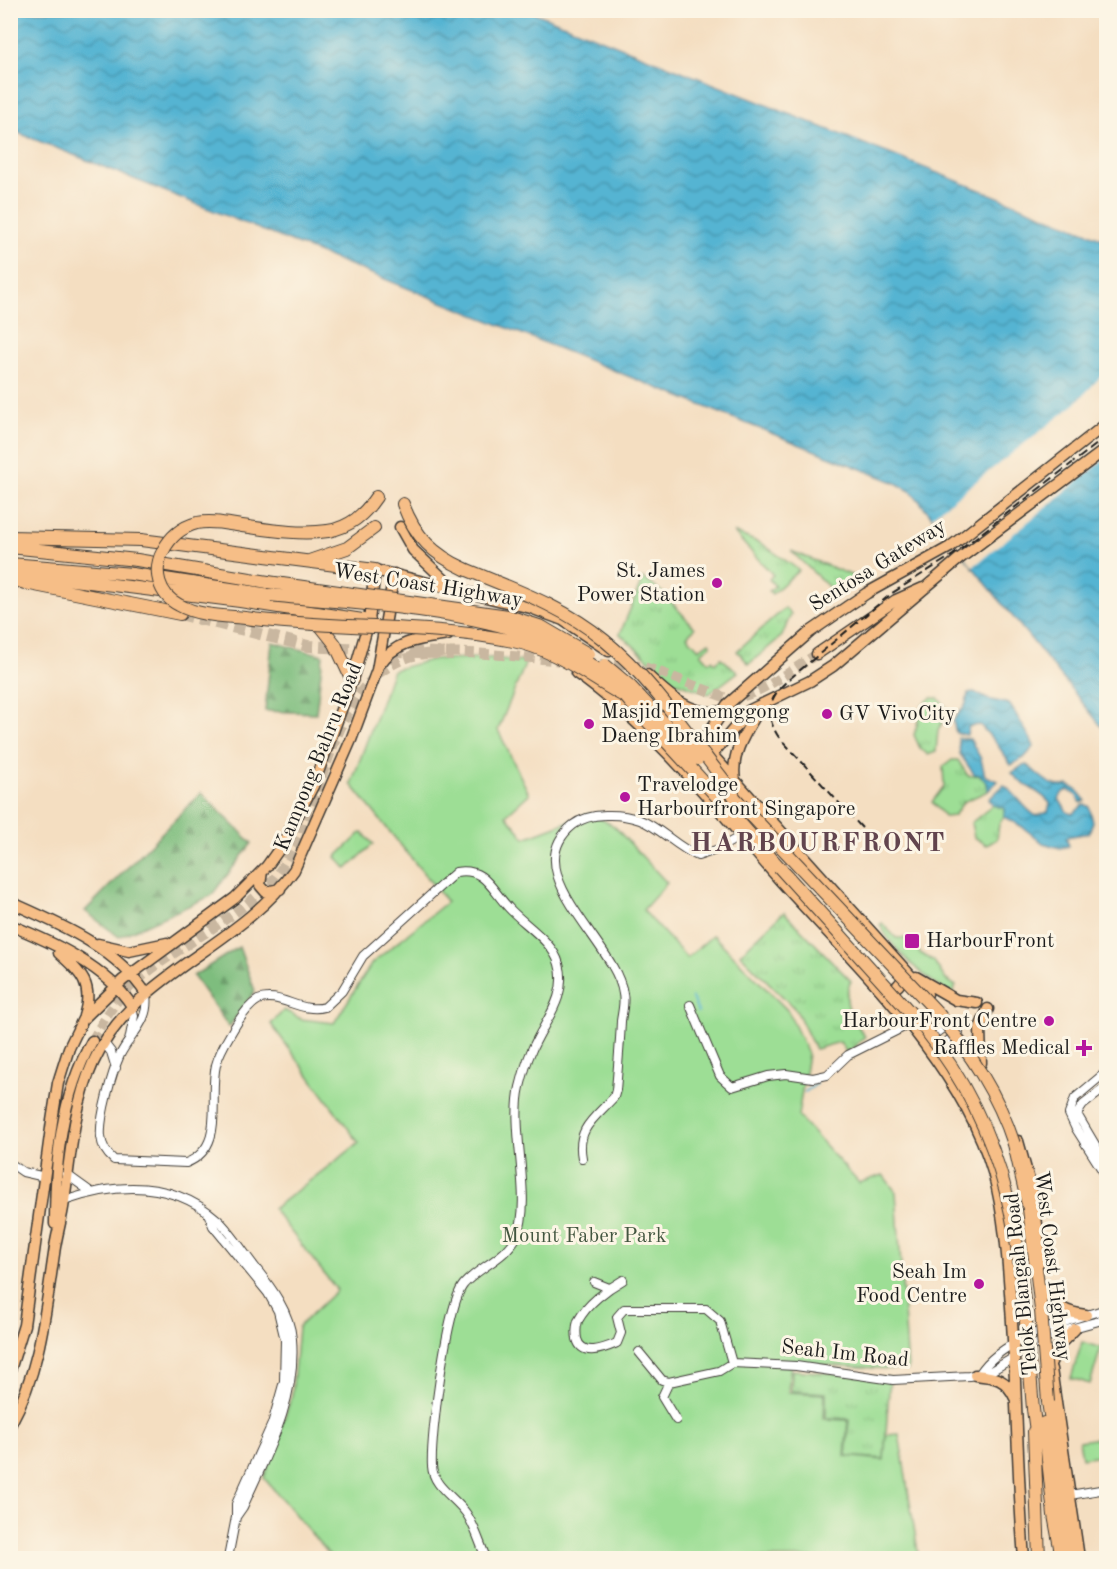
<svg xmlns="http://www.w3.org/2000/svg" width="1117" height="1569" viewBox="0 0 1117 1569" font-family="'Old Standard TT',serif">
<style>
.grass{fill:url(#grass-tufts);stroke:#5c7d58;stroke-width:1.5}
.forest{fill:url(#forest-firs);stroke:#4d6c4d;stroke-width:1.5}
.park{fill:#9dde95;stroke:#5c7d58;stroke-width:1.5}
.water{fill:url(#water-waves);stroke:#386877;stroke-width:1.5}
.pier{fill:#f4dec1}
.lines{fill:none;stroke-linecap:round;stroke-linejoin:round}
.stream{stroke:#54b4d2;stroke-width:2}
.major-tunnel{stroke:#c9b7a0;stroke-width:10;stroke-dasharray:10 5;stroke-linecap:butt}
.highway-tunnel{stroke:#c9b7a0;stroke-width:12;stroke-dasharray:12 6;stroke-linecap:butt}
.minor-casing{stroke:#3c3935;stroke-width:10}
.major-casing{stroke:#3c3935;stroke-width:13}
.highway-casing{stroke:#3c3935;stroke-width:14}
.minor{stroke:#fff;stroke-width:8}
.major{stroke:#f6be87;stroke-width:10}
.highway{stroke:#f6be87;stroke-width:12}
.rail{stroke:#1c1c1c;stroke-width:2;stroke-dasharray:9 4.5;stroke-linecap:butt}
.highway-bridge-casing{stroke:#3c3935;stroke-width:14;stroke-linecap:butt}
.highway-bridge{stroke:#f6be87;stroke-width:12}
.poi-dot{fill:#b5179e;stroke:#fcf5e5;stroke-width:2}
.labels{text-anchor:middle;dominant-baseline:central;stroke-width:6;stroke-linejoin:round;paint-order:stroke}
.street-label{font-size:21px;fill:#1c1c1c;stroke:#fcf5e5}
.poi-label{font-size:21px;fill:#1c1c1c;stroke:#fcf5e5;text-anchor:end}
.park-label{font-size:21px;fill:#435640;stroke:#fcf5e5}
.district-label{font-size:27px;font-weight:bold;letter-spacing:1.5px;fill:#62454e;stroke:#fcf5e5}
</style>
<defs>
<pattern id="grass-tufts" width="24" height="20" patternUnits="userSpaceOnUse" patternTransform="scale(1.5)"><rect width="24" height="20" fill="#9dde95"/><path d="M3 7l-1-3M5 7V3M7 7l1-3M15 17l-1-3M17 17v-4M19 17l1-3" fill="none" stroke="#87be80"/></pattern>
<pattern id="forest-firs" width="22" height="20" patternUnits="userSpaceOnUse" patternTransform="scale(1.5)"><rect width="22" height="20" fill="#7ebd7e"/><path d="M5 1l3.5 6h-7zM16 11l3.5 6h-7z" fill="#696"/></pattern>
<pattern id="water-waves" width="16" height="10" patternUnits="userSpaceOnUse" patternTransform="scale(1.5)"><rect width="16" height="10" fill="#54b4d2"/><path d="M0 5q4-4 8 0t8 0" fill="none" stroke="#4592aa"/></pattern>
</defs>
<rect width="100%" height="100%" fill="#fcf5e5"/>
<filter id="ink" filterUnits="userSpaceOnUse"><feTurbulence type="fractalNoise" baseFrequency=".0167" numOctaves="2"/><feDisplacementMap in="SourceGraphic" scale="12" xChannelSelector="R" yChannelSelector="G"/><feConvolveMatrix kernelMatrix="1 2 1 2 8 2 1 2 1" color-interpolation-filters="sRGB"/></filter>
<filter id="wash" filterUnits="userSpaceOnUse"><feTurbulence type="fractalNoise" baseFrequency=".008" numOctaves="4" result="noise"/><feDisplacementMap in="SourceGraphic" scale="24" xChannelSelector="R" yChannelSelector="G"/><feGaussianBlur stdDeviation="1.35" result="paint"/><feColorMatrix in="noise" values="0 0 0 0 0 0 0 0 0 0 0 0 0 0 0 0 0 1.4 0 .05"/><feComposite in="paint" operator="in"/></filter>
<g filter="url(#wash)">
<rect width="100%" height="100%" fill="#f4dec1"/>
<!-- grass -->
<path class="grass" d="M733,532L762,544L799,570L772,594L769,591L775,586L769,579L773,575Z
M791,551L858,578L836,594Z
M643,578L663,593L695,628L687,636L699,649L709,642L711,645L701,653L709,662L712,660L715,663L721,658L738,672L709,694L673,681L620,634Z
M785,608L791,614L782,636L749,664L737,651Z
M931,698H938L947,708V714L938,730L936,752L928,755L920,748L914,735L923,704Z
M952,760H958L968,776L980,775L988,784V791L963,802L954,816L945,817L932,802L944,786L943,767Z
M993,805L1004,808L1005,815L999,824L997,839L987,845L974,837L971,823Z
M784,912L851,981C840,1003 853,1018 865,1037L847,1053L840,1042L815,1049L796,1010L740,954Z
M882,923L896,938H913L920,953L934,961L945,979L956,986L951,995C924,976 896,955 880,925Z
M792,1370L890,1378L884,1459L846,1456L849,1419L826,1418V1393L791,1391Z"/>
<!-- forest -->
<path class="forest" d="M272,642L323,655L316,713L265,711Z
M201,793L252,843L211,896L119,937L85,911Z
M239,947L255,991L229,1027L193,976Z"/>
<!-- park -->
<path class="park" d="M491,658L526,662L498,730L529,794L506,815L525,838L590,813L614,826L667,883L643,910L687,958L713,935L788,1011L808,1054L798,1116L859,1183L883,1175L896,1192L908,1370L791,1363L788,1392L825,1394L824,1419L848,1420L845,1456L884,1460L886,1435L899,1434L919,1558H332L264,1478L292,1395L298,1327L337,1290L273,1209L359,1143L271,1024L284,1010L301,1019L334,1023L372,963L447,902L351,784L393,670L434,659Z
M362,832L373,844L347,869L336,857Z
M1082,1342L1101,1348L1090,1384L1071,1378Z
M1106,1437V1454L1082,1458L1079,1441Z"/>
<!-- water -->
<path class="water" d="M10,11H530L1106,240V732L912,492L896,483L11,130Z
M974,692L987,699L1009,704C1013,709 1034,743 1034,747L1024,758L1011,765L997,744L980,725L969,726L967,735L956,733L953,721L966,704L968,693Z
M958,738L970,739L981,759L985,776L998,781L988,791L987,783L980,775L974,774L960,754Z
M1027,765C1040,775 1051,790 1068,785L1076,789L1086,801L1081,803L1077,796L1068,790L1063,792L1059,799L1067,812L1073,814L1083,805L1089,806L1093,822L1089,833L1066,837L1069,846L1060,848L1043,843L1021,826L1004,817V808L993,805L989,799L1004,785C1017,794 1023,808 1036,816L1048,812L1050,803C1038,789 1023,787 1012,773L1022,766Z"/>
<!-- pier -->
<path class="pier" d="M1106,371V458L973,567L932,516L1075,404Z"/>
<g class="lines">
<!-- stream -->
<path class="stream" d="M692,998L698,1012
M805,1092L816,1084"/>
</g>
</g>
<g filter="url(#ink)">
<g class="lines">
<!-- major-tunnel -->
<path class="major-tunnel" d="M600,664L640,666L657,671L729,699C756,698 793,669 817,654
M92,1041C103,1021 114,1002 131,986C175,946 233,923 273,880C288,863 307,816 315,794C327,764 337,730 354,702C366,680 390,662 414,656C451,647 524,658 564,661"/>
<!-- highway-tunnel -->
<path class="highway-tunnel" d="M180,614L308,646L453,654"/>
<!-- minor casing -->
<g class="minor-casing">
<path id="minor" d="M146,994C150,1022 131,1033 120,1055C112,1073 99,1118 101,1137C102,1146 107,1154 114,1160L186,1163C227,1147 208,1099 216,1065C219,1052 227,1040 234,1028C240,1018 248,1006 258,1000C278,991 301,1014 325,1007L342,991L363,956L456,872C485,867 491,889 508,907C523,924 553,941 559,964C569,997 542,1024 531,1052C526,1063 523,1075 520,1087C510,1129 533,1201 517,1236C505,1259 480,1266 464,1284C447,1302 430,1439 432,1466C433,1487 455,1497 466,1513C475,1526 480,1544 486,1558
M690,1005L720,1076L732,1087L768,1076L786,1074L813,1078L827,1075L848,1055L908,1025
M928,1039L951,1022
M129,1041L134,1016L132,1006
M104,1043L111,1052L116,1068
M935,1050L959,1033
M1106,1072L1075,1098L1069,1114L1075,1127L1106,1176
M1106,1087L1083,1105L1077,1114L1106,1163
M582,1158C576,1128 595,1118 614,1097L616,1090C618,1067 620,1044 621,1021C622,1013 625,1002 623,994C617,944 514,872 573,825C589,812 621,813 640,820C661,828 676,847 698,856L716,850L741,836
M10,1163L23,1172L45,1177
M66,1174L91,1192
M64,1201C118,1182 173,1180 218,1220C232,1233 243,1252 255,1267C271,1287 290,1312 292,1339C297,1400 267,1453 243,1507L236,1517
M208,1213L213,1226L268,1293L278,1311L285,1340L284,1381L272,1424L236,1504V1517L228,1558
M623,1280C607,1289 587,1304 578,1321C576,1327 576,1333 577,1339C582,1358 605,1348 617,1343L621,1333L617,1317L624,1309H706L720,1321L732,1363
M594,1282L609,1288
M639,1352L662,1380L669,1382
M980,1373C1003,1337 1068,1321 1106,1309
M676,1420L662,1397L669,1382L719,1371L732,1363L796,1366L893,1380L969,1376L991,1371L1055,1333L1106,1319
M1070,1495L1106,1489"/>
</g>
<!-- major casing -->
<g class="major-casing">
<path id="major" d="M400,527L413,550L451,586
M817,654L896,600L923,588
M380,664C396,640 422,639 448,635
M576,673C654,728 716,807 778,878C854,963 961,1061 993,1172C1005,1216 1008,1262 1011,1307C1017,1391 1017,1475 1024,1558
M647,675C667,694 692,718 722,711
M697,738L927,994
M699,748L727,705L810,632L867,593L950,547L1106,424
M708,759L750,710L810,681L833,666L959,559L1106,449
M735,780C730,751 749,728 762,704
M262,871L260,885L266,892L280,889
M10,902C59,924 116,947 146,994
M10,925C52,942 107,967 132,1006
M98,944L129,951L167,943
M59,953C82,974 94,985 84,1016
M916,977L956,1000L977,1003
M882,991C895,993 905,981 904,969
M981,1063L980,1028L988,1009
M1018,1141L1034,1198L1041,1261
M55,1224C55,1161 61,1097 92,1041
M1044,1289C1054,1306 1066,1313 1086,1315
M1050,1364L1060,1344L1075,1329
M1051,1369L1079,1558
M10,1370L24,1325L52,1121L58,1083L69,1048L83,1019L123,980L235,898L267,866L282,845L313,786L352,680L369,621L375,570L531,608L563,620L609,651
M975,1375C995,1377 1006,1378 1015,1398
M10,1425C40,1371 45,1314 54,1254C56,1236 62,1219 64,1201C71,1153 73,1108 93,1063C133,973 238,949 294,870L351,740L377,670L394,574"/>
</g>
<!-- highway casing -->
<g class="highway-casing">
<path id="highway" d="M403,504C415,537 434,555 465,569
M328,531C350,527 364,515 376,497
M10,537L141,540L375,570
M10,547L137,560L268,582
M309,561L347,548L374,528
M10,564L132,574L270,595
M10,572L240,601L369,621
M10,578L25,583L180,614
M316,620L335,644L352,680
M718,798L779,867
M1014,1144L1029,1209L1041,1310
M1048,1402L1073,1558
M1033,1409L1037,1439
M1044,1423L1054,1515L1062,1558
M1034,1431L1039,1558"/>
</g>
<!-- minor -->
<use href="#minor" class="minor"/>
<!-- major -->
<use href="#major" class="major"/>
<!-- highway -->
<use href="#highway" class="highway"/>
<!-- rail -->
<path class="rail" d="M862,828L778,736C765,716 768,698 786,682L892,593L953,555L1106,437"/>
<!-- highway-bridge casing -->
<g class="highway-bridge-casing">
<path id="highway-bridge" d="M328,531C299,535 271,530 242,526C228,524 212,520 197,523C182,527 170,537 163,551C152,571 159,595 179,605C198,616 224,616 245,618C334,630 426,623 513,641C555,649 586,675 622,695
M465,569C513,589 563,606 604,640C652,679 688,735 726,783L735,798L937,1012C970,1053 998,1094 1014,1144
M268,582L508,616L542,627L588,654
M270,595C370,606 524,608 603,674C616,684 626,698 637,710C664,739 691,768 718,798
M605,665L630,686L698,759
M779,867L924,1028C1020,1149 1021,1262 1033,1409
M1041,1310L1048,1402"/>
</g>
<!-- highway-bridge -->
<use href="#highway-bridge" class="highway-bridge"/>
</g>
</g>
<!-- markers -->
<g class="poi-dot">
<circle cx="717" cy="583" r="6"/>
<circle cx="827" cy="714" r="6"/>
<circle cx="589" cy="724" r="6"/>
<circle cx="625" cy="797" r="6"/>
<rect x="904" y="933" width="16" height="16" rx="3"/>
<circle cx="1049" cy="1021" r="6"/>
<path d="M1081 1039h6v6h6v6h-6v6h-6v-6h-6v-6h6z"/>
<circle cx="979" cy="1284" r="6"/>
</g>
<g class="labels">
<!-- street labels -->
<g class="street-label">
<text transform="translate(878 566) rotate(-32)">Sentosa Gateway</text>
<text transform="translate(428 586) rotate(9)">West Coast Highway</text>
<text transform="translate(319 757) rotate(-68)">Kampong Bahru Road</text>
<text transform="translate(1052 1266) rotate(83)">West Coast Highway</text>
<text transform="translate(1022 1284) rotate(-96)">Telok Blangah Road</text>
<text transform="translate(845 1354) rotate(6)">Seah Im Road</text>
</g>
<!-- poi labels -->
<g class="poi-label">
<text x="705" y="571">St. James<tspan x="705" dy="24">Power Station</tspan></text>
<text x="601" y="712" text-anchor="start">Masjid Tememggong<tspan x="601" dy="24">Daeng Ibrahim</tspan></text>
<text x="839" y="714" text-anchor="start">GV VivoCity</text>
<text x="637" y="785" text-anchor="start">Travelodge<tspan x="637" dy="24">Harbourfront Singapore</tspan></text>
<text x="926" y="941" text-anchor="start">HarbourFront</text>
<text x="1037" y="1021">HarbourFront Centre</text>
<text x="1070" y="1048">Raffles Medical</text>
<text x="967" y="1272">Seah Im<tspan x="967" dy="24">Food Centre</tspan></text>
</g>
<!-- park labels -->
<g class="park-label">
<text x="584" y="1236">Mount Faber Park</text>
</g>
<!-- district labels -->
<g class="district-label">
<text x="818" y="843">HARBOURFRONT</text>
</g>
</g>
<!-- margin -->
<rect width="1117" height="1569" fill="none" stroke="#fcf5e5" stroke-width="36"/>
</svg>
